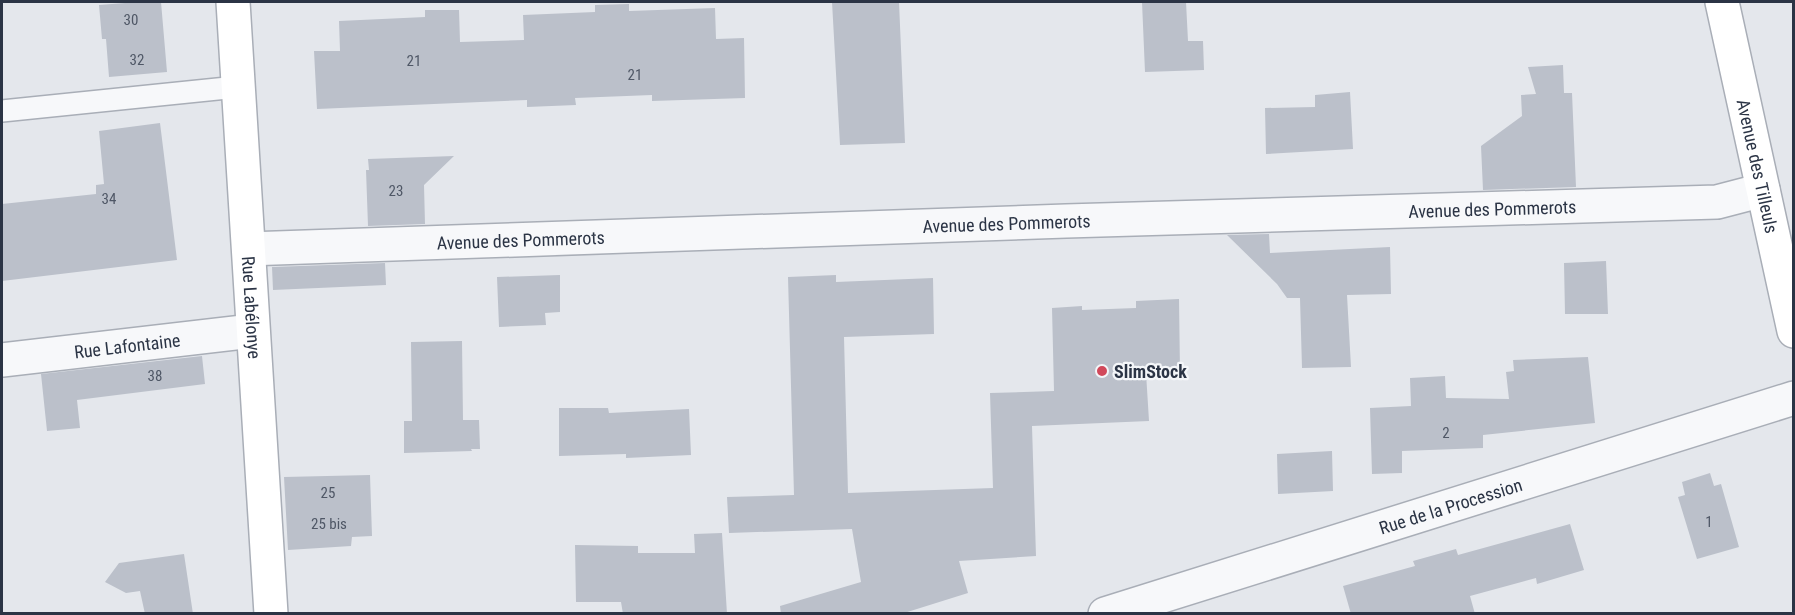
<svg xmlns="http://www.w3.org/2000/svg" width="1795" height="615" viewBox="0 0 1795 615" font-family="'Roboto Condensed',sans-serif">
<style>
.building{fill:#bbc0ca}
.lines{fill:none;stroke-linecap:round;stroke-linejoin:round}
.service-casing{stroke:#a9aeb7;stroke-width:24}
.minor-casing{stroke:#a9aeb7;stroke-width:36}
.secondary-casing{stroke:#a9aeb7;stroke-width:36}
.service{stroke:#f7f8fa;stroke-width:21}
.minor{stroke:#f7f8fa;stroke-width:33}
.secondary{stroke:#fff;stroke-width:33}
.poi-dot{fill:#d1495b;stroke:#f4f6f9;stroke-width:2}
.labels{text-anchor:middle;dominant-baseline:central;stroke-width:4.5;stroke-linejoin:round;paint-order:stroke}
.number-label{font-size:15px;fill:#4f5766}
.street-label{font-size:18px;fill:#2b3445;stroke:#f4f6f9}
.poi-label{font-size:18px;font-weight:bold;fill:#2b3445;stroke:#f4f6f9;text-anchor:start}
</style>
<rect width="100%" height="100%" fill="#e4e7ec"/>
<!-- building -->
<path class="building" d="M138,2H161L167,72L109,77L106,39H102L99,5Z
M832,2H899L905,143L840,145Z
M1142,2H1186L1188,41H1203L1204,70L1145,72Z
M629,4V11L715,8L716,39L744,38L745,98L652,101V95L575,98L576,105L527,107V100L317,109L314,51H340L339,21L425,17V10H459L460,42L524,40L523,15L595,12V5Z
M1563,65L1564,93H1572L1576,187L1483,190L1481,146L1522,116L1521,95L1536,94L1528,67Z
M1350,92L1353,149L1266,154L1265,108L1315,107V95Z
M160,123L177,260L2,281V204L96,194V185L104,184L99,131Z
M454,156L424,185L425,224L368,226L366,170H369L368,159Z
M1269,234L1270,253L1390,247L1391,294L1347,295L1351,367L1302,368L1300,298H1287L1277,284L1227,235Z
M1606,261L1608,314H1565L1564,263Z
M385,263L386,285L273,290L272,267Z
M560,275V312L545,313L546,325L499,327L497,277Z
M836,275V282L933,278L934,334L844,337L848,493L993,488L990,393L1054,391L1052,308L1082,306V310L1136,308V301L1179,299L1180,372L1146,373L1149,421L1032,426L1036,556L959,561L968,593L901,614H781L780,606L861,582L852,529L729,533L727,497L794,495L788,277Z
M462,341L463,420H479L480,449H471L472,451L404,453V421H412L411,342Z
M202,356L205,384L77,400L80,428L47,431L41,374Z
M1588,357L1595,423L1483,435V448L1402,451V473L1372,474L1370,408L1411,406L1410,378L1445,376L1446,398L1509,399L1506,372L1514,371L1513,360Z
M559,408H608L609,413L689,409L691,455L626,458V454L559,456Z
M1332,451L1333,491L1278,494L1277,454Z
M1710,473L1714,486L1721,484L1739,547L1697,559L1678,497L1685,495L1682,482Z
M370,475L372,536L352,537L351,546L288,550L284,477Z
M1570,524L1584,570L1537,584L1536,578L1470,596L1475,614H1351L1343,586L1415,566L1413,561L1456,549L1458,555Z
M722,533L727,614H623L621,602H576L575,545L638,546V553H695L694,534Z
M184,554L193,614H145L140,591L126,593L105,582L119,563Z"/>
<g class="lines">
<!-- service casing -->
<g class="service-casing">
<path id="service" d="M2,111L237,87"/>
</g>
<!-- minor casing -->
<g class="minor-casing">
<g id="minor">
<path id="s1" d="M249,249L1066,221L1717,202L1763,190"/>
<path id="s2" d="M2,360L252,331"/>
<path id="s3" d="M1105,614L1794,398"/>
</g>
</g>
<!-- secondary casing -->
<g class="secondary-casing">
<g id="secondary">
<path id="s4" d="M233,2L271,614"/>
<path id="s5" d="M1722,2L1794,331"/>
</g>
</g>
<!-- service -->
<use href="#service" class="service"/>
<!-- minor -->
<use href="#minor" class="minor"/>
<!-- secondary -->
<use href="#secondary" class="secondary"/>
</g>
<!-- markers -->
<circle class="poi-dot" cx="1102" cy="371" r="6"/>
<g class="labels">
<!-- number labels -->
<g class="number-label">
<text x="131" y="20">30</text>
<text x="137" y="60">32</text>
<text x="414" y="61">21</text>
<text x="635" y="75">21</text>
<text x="396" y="191">23</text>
<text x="109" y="199">34</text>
<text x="155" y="376">38</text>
<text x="1446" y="433">2</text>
<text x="328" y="493">25</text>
<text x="1709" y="522">1</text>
<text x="329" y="524">25 bis</text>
</g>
<!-- street labels -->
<g class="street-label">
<text stroke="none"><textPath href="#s5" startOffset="168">Avenue des Tilleuls</textPath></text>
<text stroke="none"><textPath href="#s1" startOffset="1244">Avenue des Pommerots</textPath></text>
<text stroke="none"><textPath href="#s1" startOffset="758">Avenue des Pommerots</textPath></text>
<text stroke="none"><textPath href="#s1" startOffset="272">Avenue des Pommerots</textPath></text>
<text stroke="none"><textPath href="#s4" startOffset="306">Rue Labélonye</textPath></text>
<text stroke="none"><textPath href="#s2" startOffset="126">Rue Lafontaine</textPath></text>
<text stroke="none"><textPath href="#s3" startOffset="362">Rue de la Procession</textPath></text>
</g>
<!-- poi labels -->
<g class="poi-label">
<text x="1114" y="371">SlimStock</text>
</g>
</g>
<!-- border -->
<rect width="1795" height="615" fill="none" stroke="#2b3445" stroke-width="6"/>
</svg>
